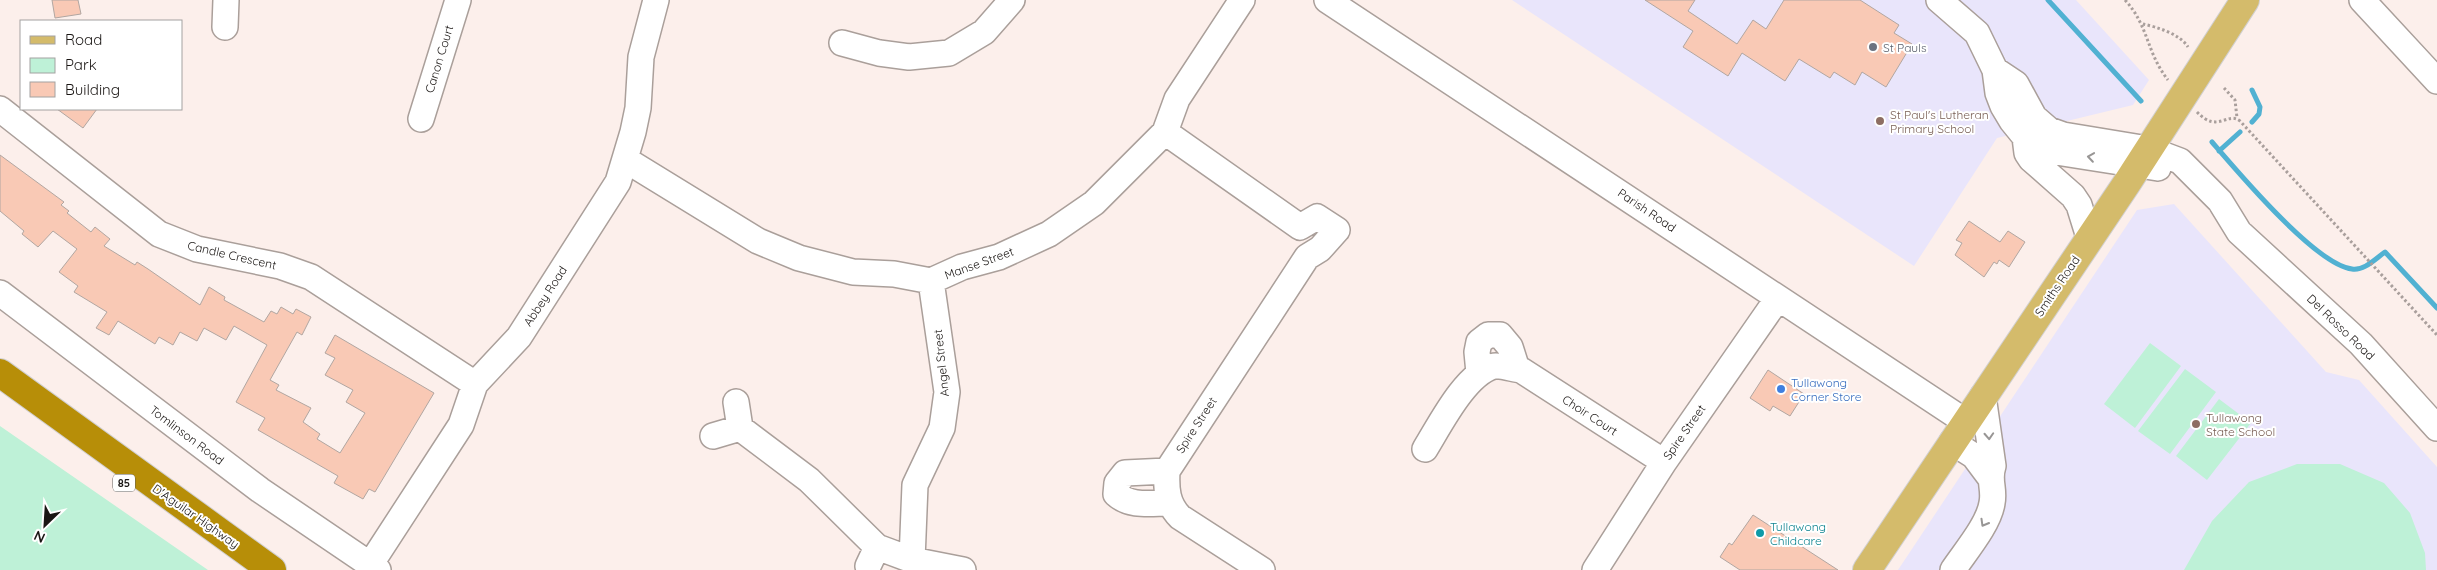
<svg xmlns="http://www.w3.org/2000/svg" width="2437" height="570" viewBox="0 0 2437 570" font-family="Quicksand,sans-serif">
<style>
.education{fill:#e9e5fb}
.green{fill:#bef1d7}
.lines{fill:none;stroke-linecap:round;stroke-linejoin:round}
.stream{stroke:#51b1d2;stroke-width:5}
.building{fill:#f9c9b5;stroke:#b1a6a1}
.minor-casing{stroke:#aa9f9a;stroke-width:28}
.major-casing{stroke:#d1d0d0;stroke-width:30}
.highway-casing{stroke:#d1d0d0;stroke-width:30}
.path{stroke:#a99f9c;stroke-width:3;stroke-dasharray:2.5 2.5;stroke-linecap:butt}
.minor{stroke:#fff;stroke-width:25}
.major{stroke:#d4bb6b;stroke-width:28}
.highway{stroke:#b78e08;stroke-width:28}
.oneway{stroke:#989695}
.worship-dot{fill:#6b7280;stroke:#fff;stroke-width:2}
.education-dot{fill:#8d6e63;stroke:#fff;stroke-width:2}
.shop-dot{fill:#3f7fe0;stroke:#fff;stroke-width:2}
.culture-dot{fill:#0f9aa8;stroke:#fff;stroke-width:2}
.labels{text-anchor:middle;dominant-baseline:central;stroke-width:4;stroke-linejoin:round;paint-order:stroke}
.shield{fill:#fff;stroke:#5f5c5a;stroke-width:1}
.shield-label{font-size:11px;font-weight:bold;fill:#1a1614}
.worship-label{font-size:12px;fill:#5b616d;stroke:#fff;text-anchor:start}
.street-label{font-size:12px;fill:#1a1614;stroke:#fff}
.education-label{font-size:12px;fill:#785e54;stroke:#fff;text-anchor:start}
.shop-label{font-size:12px;fill:#366cbe;stroke:#fff;text-anchor:start}
.culture-label{font-size:12px;fill:#0d838f;stroke:#fff;text-anchor:start}
</style>
<rect width="100%" height="100%" fill="#fcefeb"/>
<!-- education -->
<path class="education" d="M1512,0H2076L2149,80L2133,105L1997,138L1914,266Z
M2174,204L2326,372L2359,380L2437,467V570H1898L2137,210Z"/>
<!-- green -->
<path class="green" d="M2150,343L2181,366L2135,428L2104,404Z
M2185,369L2216,392L2170,454L2138,431Z
M2219,399L2251,423L2207,480L2176,456Z
M0,426L208,570H0Z
M2297,464H2340L2384,483L2410,513L2425,553L2426,570H2184L2212,521L2249,482Z"/>
<g class="lines">
<!-- stream -->
<path class="stream" d="M2048,0L2141,101
M2252,122L2259,114L2260,107L2252,90
M2212,142C2237,171 2316,265 2352,269C2364,271 2375,259 2385,252L2437,308
M2219,151L2240,132"/>
</g>
<!-- building -->
<path class="building" d="M52,0H78L81,14L55,18Z
M1645,0H1695L1688,11L1737,44L1753,20L1766,29L1784,0H1860L1899,25L1894,33L1912,44L1886,87L1862,72L1855,85L1834,72L1830,78L1799,59L1785,81L1742,53L1728,76L1683,47L1693,31Z
M57,109H97L83,128Z
M0,155L64,202L61,205L69,211L67,213L91,232L95,227L110,239L104,246L135,265L137,262L148,269L200,305L209,287L225,297L224,300L264,322L271,311L277,314L281,307L293,314L296,309L311,317L302,335L297,332L270,380L279,385L276,390L311,408L303,422L320,434L317,439L340,453L365,413L346,402L353,390L325,375L335,358L325,353L335,335L434,393L375,492L369,489L363,499L334,483L338,476L258,430L265,418L236,402L267,345L234,326L226,340L204,328L197,341L180,332L173,345L159,337L155,344L118,321L109,335L96,328L107,312L74,292L78,286L59,272L77,249L53,231L38,247L22,234L24,231L0,211Z
M1969,221L2000,242L2008,231L2025,242L2009,267L1999,260L1997,264L1994,262L1984,277L1955,255L1962,243L1956,240Z
M1768,370L1804,394L1790,416L1773,406L1770,411L1750,398Z
M1753,515L1838,570H1740L1720,557L1729,543L1732,545Z"/>
<g class="lines">
<!-- minor casing -->
<g class="minor-casing">
<path id="minor" d="M1327,0L1966,422
M1939,0L1977,33L1995,70L1998,93L2003,106L2012,121L2025,137L2056,152L2158,168
M2362,0L2437,81
M225,27L226,0
M842,43L879,53L909,57L949,53L984,32L1012,0
M1995,70L2016,84L2034,117L2049,130L2063,135L2148,149L2180,161L2220,201L2239,232L2361,344L2437,428
M0,109L159,234L197,249L280,266L311,277L475,384
M421,119L458,0
M1165,132L1300,227L1317,217L1337,230L1320,249L1307,257L1167,471C1166,489 1167,504 1180,517L1262,570
M2025,137L2027,153L2031,159L2073,196L2079,205L2089,237
M626,160L758,241L799,258L853,272L894,274L931,281L962,267L999,257L1049,234L1094,203L1165,132L1177,99L1242,0
M0,293L260,490L378,570
M1479,373L1477,352L1479,342L1488,335H1500L1510,347L1517,369
M736,402L740,428
M713,436L740,428L809,480L877,547
M1952,442L1974,456L1989,476
M1425,449C1440,425 1465,374 1494,366C1501,365 1513,369 1521,370L1664,462
M1167,471L1125,473L1117,483L1116,494C1130,507 1151,503 1169,503
M912,560L915,485L942,428L947,392L931,281
M370,565L461,425L475,384L519,337L618,182L633,132L638,108L641,57L656,0
M868,566L877,547L912,560L963,570
M1595,570L1664,462L1778,298
M1953,570C1965,552 1989,524 1992,503C1995,489 1988,480 1993,466L1983,396"/>
</g>
<!-- major casing -->
<g class="major-casing">
<path id="major" d="M1867,570L2127,183L2245,0"/>
</g>
<!-- highway casing -->
<g class="highway-casing">
<path id="highway" d="M0,373L272,570"/>
</g>
<!-- path -->
<path class="path" d="M2125,0C2149,26 2146,52 2168,80
M2143,24C2157,27 2180,34 2188,47
M2224,88L2235,100L2237,118
M2197,112C2218,134 2227,111 2240,121L2437,335"/>
<!-- minor -->
<use href="#minor" class="minor"/>
<!-- major -->
<use href="#major" class="major"/>
<!-- highway -->
<use href="#highway" class="highway"/>
</g>
<!-- one-way arrows -->
<defs><path id="oneway-chevron" d="M-2-3.5L2.5 0L-2 3.5" fill="none" stroke-width="1.6" stroke-linecap="round" stroke-linejoin="round" transform="scale(1.25)"/></defs>
<g class="oneway">
<use href="#oneway-chevron" transform="translate(2091 157) rotate(-172)"/>
<use href="#oneway-chevron" transform="translate(1989 436) rotate(87)"/>
<use href="#oneway-chevron" transform="translate(1984 523) rotate(120)"/>
</g>
<!-- markers -->
<circle class="worship-dot" cx="1873" cy="47" r="5"/>
<g class="education-dot">
<circle cx="1880" cy="121" r="5"/>
<circle cx="2196" cy="424" r="5"/>
</g>
<circle class="shop-dot" cx="1781" cy="389" r="5"/>
<circle class="culture-dot" cx="1760" cy="533" r="5"/>
<g class="labels">
<!-- shield labels -->
<rect class="shield" x="113" y="474.5" width="22" height="17" rx="4"/>
<g class="shield-label">
<text x="124" y="483">85</text>
</g>
<!-- worship labels -->
<g class="worship-label">
<text x="1883" y="47">St Pauls</text>
</g>
<!-- street labels -->
<g class="street-label">
<text transform="translate(439 59) rotate(-73)">Canon Court</text>
<text transform="translate(1647 210) rotate(34)">Parish Road</text>
<text transform="translate(232 255) rotate(13)">Candle Crescent</text>
<text transform="translate(979 263) rotate(-20)">Manse Street</text>
<text transform="translate(2057 286) rotate(-56)">Smiths Road</text>
<text transform="translate(545 296) rotate(-57)">Abbey Road</text>
<text transform="translate(2341 327) rotate(44)">Del Rosso Road</text>
<text transform="translate(941 363) rotate(-96)">Angel Street</text>
<text transform="translate(1590 415) rotate(33)">Choir Court</text>
<text transform="translate(1196 425) rotate(-57)">Spire Street</text>
<text transform="translate(1684 432) rotate(-55)">Spire Street</text>
<text transform="translate(187 435) rotate(37)">Tomlinson Road</text>
<text transform="translate(196 516) rotate(35)">D'Aguilar Highway</text>
</g>
<!-- education labels -->
<g class="education-label">
<text x="1890" y="114">St Paul's Lutheran<tspan x="1890" dy="14">Primary School</tspan></text>
<text x="2206" y="417">Tullawong<tspan x="2206" dy="14">State School</tspan></text>
</g>
<!-- shop labels -->
<g class="shop-label">
<text x="1791" y="382">Tullawong<tspan x="1791" dy="14">Corner Store</tspan></text>
</g>
<!-- culture labels -->
<g class="culture-label">
<text x="1770" y="526">Tullawong<tspan x="1770" dy="14">Childcare</tspan></text>
</g>
</g>
<!-- legend -->
<rect x="20" y="20" width="162" height="90" fill="#ffffff" stroke="#a3a2a1"/>
<rect x="30" y="36" width="25" height="8" fill="#d4bb6b" stroke="#a3a2a1"/>
<text x="65" y="45" font-size="15" fill="#1a1614">Road</text>
<rect x="30" y="58" width="25" height="15" fill="#bef1d7" stroke="#a3a2a1"/>
<text x="65" y="70" font-size="15" fill="#1a1614">Park</text>
<rect x="30" y="82" width="25" height="15" fill="#f9c9b5" stroke="#a3a2a1"/>
<text x="65" y="95" font-size="15" fill="#1a1614">Building</text>
<!-- north arrow -->
<g transform="translate(45 525) rotate(205)" stroke="#ffffff" stroke-width="4" paint-order="stroke">
<path d="M0-4L9 19L0 12L-9 19Z" fill="#1a1614"/>
<text y="-8" font-size="14" font-weight="bold" text-anchor="middle" fill="#1a1614">N</text>
</g>
</svg>
